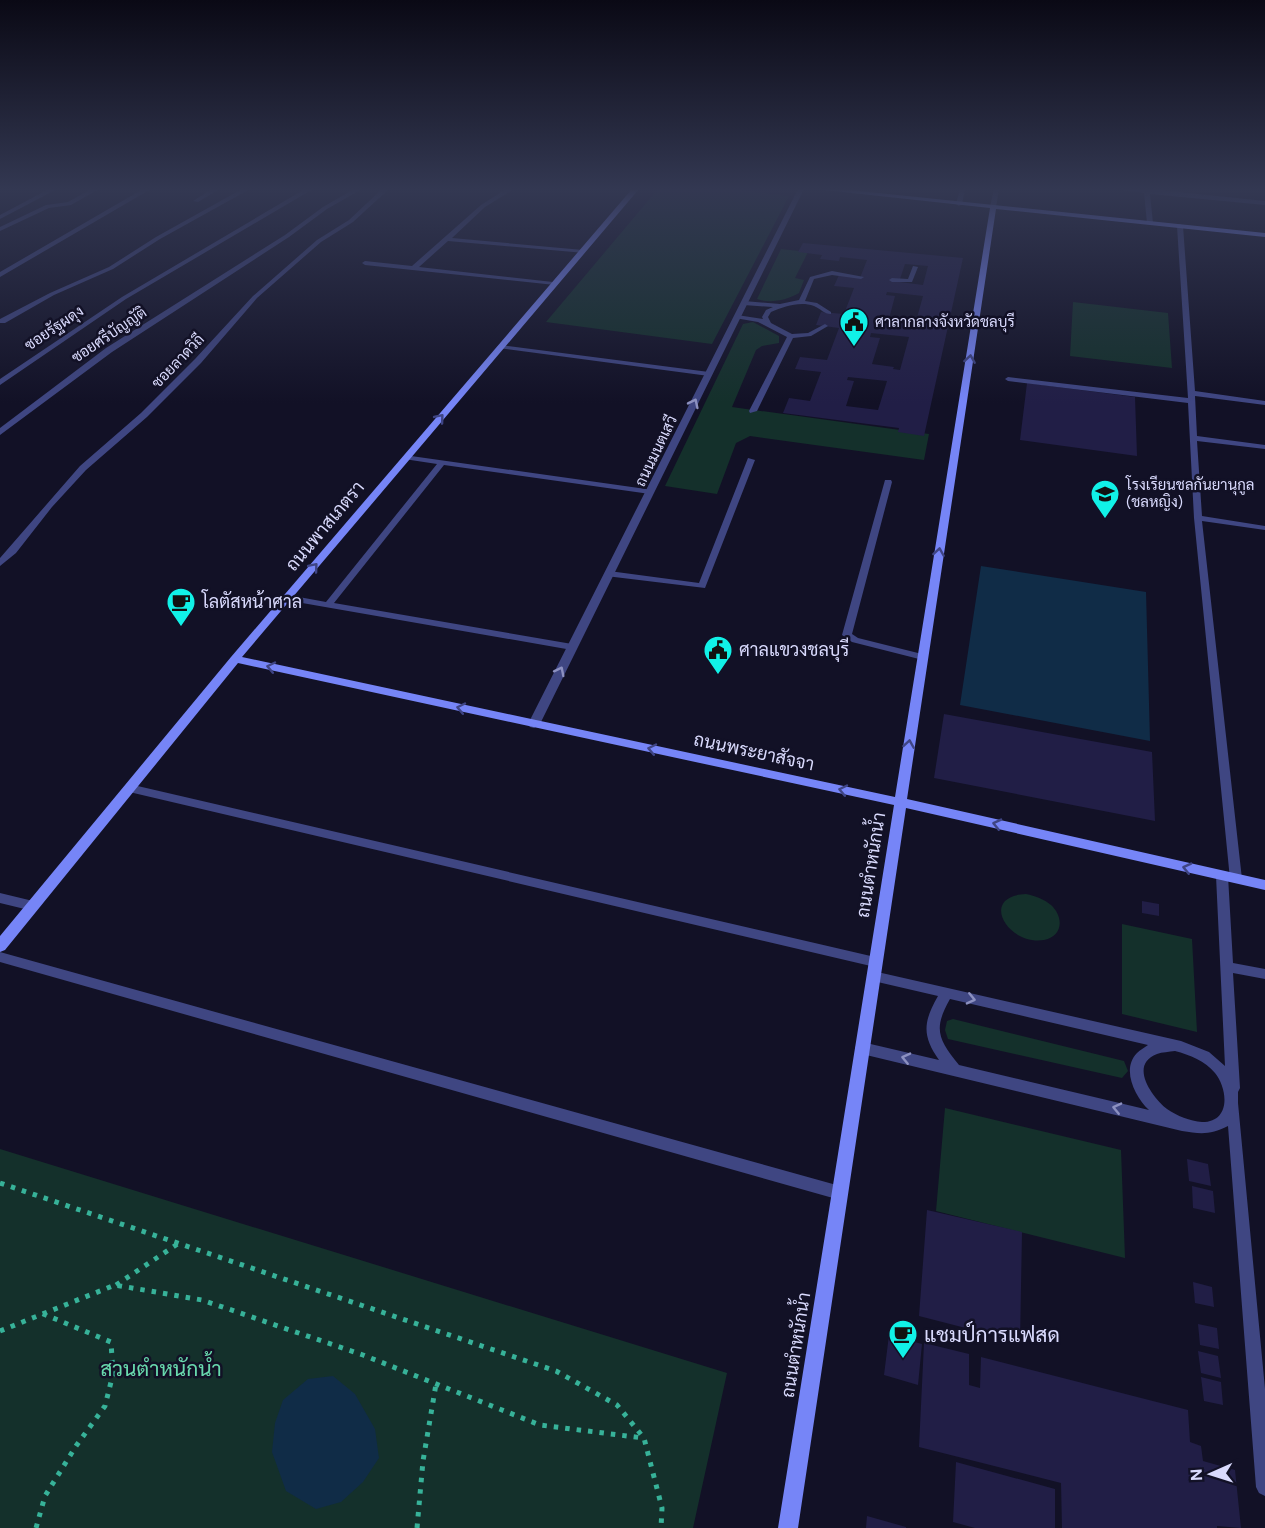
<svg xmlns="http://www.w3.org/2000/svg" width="1265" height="1528" viewBox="0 0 1265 1528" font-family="Figtree,Sarabun,sans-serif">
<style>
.green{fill:#14302b}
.water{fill:#102c47}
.building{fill:#211e46;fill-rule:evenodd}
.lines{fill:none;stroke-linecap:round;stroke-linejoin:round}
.path{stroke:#37b299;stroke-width:5;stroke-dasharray:4.5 7;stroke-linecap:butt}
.lane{fill:#3f4682;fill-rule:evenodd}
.street{fill:#3f4682;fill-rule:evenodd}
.secondary{fill:#7685f7;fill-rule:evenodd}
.oneway{stroke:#3f4584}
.oneway2{stroke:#8c90c0}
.labels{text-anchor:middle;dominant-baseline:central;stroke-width:5;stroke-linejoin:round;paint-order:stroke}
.far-poi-label{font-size:15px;fill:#d9dafd;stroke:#121126;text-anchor:start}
.far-street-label{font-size:15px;fill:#d9dafd;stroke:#121126}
.street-label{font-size:18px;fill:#d9dafd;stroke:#121126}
.poi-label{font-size:18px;fill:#d9dafd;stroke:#121126;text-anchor:start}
.near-poi-label{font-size:21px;fill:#d9dafd;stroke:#121126;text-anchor:start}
.near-park-label{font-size:21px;fill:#68d9ad;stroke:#121126}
</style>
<rect width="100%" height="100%" fill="#121126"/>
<!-- green -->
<path class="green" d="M658,189H731L789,196L712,344L546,322Z
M781,249L808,252L795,278L804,280L799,293C787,300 770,304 757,299Z
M1073,302L1168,313L1172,368L1070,356Z
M753,322L779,336V343L762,346L756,350L732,407L929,434L924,460L750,436L736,443L717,494L665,486L743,324Z
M1026,894C1035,896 1044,899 1051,905C1064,917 1063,936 1044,940C1008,946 978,896 1026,894Z
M1122,924L1192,939L1197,1032L1122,1014Z
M953,1019L1124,1061L1128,1071L1122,1078L948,1039L945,1030L947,1021Z
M945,1108L1121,1150L1125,1258L936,1211Z
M0,1149L727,1373L693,1528H0Z"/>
<!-- water -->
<path class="water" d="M981,566L1146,592L1150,741L960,705Z
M333,1376L355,1394L375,1429L379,1458L363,1482L341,1502L316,1509L286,1491L272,1452L275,1423L283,1400L308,1379Z"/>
<!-- building -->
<path class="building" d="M803,243L963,258L924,436L898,432L899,428L783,413L789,398L810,401L821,372L795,369L800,357L827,360L839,328L816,325L821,312L844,314L854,288L834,286L839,275L860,278L867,260L840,257L839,261L820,259L822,255L798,252ZM905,264L928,266L923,285L892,281L893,278L900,279ZM887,292L923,296L915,325L889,319L895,296L886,295ZM871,333L909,337L900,370L893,369L894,367L872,364L880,338L870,337ZM848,377L887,381L878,410L846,406L854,381L847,380Z
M1027,383L1135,397L1137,456L1020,440Z
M944,714L1152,752L1155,821L934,778Z
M1142,901L1159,904V916L1142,913Z
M1187,1159L1208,1164L1211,1186L1189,1181Z
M1192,1186L1213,1191L1215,1213L1193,1208Z
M927,1210L1022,1232L1020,1342L919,1316Z
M1193,1282L1212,1287L1214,1307L1195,1303Z
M1198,1324L1217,1328L1219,1349L1200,1345Z
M889,1335L922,1344L918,1385L884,1375Z
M924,1343L969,1354V1385L980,1388L981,1357L1188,1410L1190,1442L1201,1446L1203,1461L1235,1470L1241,1528L1217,1526V1528H1062L1061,1483L919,1447Z
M1198,1351L1218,1356L1221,1378L1201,1373Z
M1201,1377L1221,1382L1223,1405L1204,1401Z
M956,1462L1055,1489V1528H975L953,1522Z
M867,1516L906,1527V1528H866Z"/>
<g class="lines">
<!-- path -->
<path class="path" d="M0,1183L556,1371L617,1405L644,1438L662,1508L661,1528
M116,1285L179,1243
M0,1331L115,1285L202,1300L363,1355L540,1425L643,1438
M36,1528L45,1496L76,1446L105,1406L113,1374L111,1342L41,1313
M417,1528L423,1461L436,1384"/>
<!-- lane -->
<path class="lane" d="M960,189H965L962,204L959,206L956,204Z
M994,189H999L996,207L993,209L990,207Z
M1180,224L1183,226L1195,391L1265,401V405L1195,396L1197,436L1265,445V449L1197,441L1202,516L1265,526V530L1202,521L1242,879L1240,882H1232L1230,879L1194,518L1188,403L1008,381L1005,379L1008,377L1188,398L1177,226Z
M913,266L918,267L912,282H892L889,280L892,278L908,279Z
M832,271L864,277L861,279L832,275L814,279L805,301L817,303L831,312V314C824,314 821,309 814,306C799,301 784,307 771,312L768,317L771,323L792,334L808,333L825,324L828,326L811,336L793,338L757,411L750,413L749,411L787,337L758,322L735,318V316L737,315L763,319L762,317L766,310L773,307L744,305L741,303L744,301L780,304L799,300L810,277Z
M500,345L709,372L712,374L709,376L498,348L497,347Z
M404,455L653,490L654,492L650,494L444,465L334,603L572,644L575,645L577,647L575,649L572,650L285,600V596L288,595L326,602L437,464L404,459Z
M748,458L755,460L705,588L606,576V572L609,571L699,583Z
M885,480H891L892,482L852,634L858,638L926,655L928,657L926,659L923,660L852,642L842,635Z
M129,784L875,957L879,958L881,962L879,966L875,967L125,791L124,788Z
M1222,872L1226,873L1228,876L1233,963L1265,969V979L1233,973L1240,1088L1238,1092V1103L1265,1389V1496L1259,1493L1256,1487L1228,1126C1211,1135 1200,1134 1182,1131L862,1054L857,1052L855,1048L857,1044L862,1042L939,1060C922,1036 923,1022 938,996L869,980L867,976L869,972L873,971L1181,1041L1209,1052L1225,1066L1216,876L1218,873ZM950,999L1148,1045C1145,1047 1140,1050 1137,1053C1121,1069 1135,1097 1149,1110L959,1065C938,1039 933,1029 950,999ZM1175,1051C1190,1055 1205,1061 1215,1073C1228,1089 1231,1122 1202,1122C1190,1121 1177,1116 1167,1109C1153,1098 1128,1065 1157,1054C1162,1052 1169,1052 1175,1051Z
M0,893L33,901L37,903L39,906L37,909L33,911L0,903Z
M0,952L840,1186L845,1188L847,1193L845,1198L840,1200L0,962Z"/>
<!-- street -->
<path class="street" d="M49,189H57L0,219V215Z
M91,189H99L71,205L49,208L0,231V227L46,205L68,202Z
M143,189H151L0,277V272Z
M212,189H220L198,202L193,201Z
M242,189H250L160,239L113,269L54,295L5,323H0V319L50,293L109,267L156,237Z
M305,189H313L126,299L0,385V379L122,297Z
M354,189H362L327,209L289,237L112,352L0,435V428L106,348L285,235L323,207Z
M382,189H389L353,222L321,242L257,298L201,363L147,417L86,470L52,507L16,553L0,566V558L80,466L141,413L195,359L253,296L317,240L349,220Z
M506,189H514L485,207L452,238L583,250L585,251V253L448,241L419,267L553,282L555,283V285L365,265L362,263L365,261L412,266L481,205Z
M798,189H804L540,724L534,728L530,727L528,724Z
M1115,189H1150L1265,201V205L1150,194L1153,223L1150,225L1147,223L1144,193Z"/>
<!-- secondary -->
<path class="secondary" d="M632,189H639L242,657L895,797L990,208L815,189H840L1265,233V237L996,209L907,799L1265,880V890L906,808L798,1528H778L894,805L238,663L5,950L0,952V936L231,657Z"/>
</g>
<!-- one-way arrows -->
<defs><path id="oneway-chevron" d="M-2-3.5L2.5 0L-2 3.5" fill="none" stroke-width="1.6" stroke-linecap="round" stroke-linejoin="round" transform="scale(1.5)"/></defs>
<g class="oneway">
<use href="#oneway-chevron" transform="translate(970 359) rotate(-81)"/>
<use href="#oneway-chevron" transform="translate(440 418) rotate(-50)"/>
<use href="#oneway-chevron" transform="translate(939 552) rotate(-81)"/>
<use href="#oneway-chevron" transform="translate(314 567) rotate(-50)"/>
<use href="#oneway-chevron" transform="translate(271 667) rotate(-168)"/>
<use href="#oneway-chevron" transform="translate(461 708) rotate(-168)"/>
<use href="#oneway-chevron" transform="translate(909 744) rotate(-81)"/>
<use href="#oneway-chevron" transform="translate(652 749) rotate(-168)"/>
<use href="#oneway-chevron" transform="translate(843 790) rotate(-168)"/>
<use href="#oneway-chevron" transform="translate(997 824) rotate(-167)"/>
<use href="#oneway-chevron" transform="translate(1187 868) rotate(-167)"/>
</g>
<g class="oneway2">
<use href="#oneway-chevron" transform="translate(694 403) rotate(-64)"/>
<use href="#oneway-chevron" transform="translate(560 671) rotate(-63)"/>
<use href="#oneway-chevron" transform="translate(971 999) rotate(13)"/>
<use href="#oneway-chevron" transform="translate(906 1058) rotate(-167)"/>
<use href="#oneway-chevron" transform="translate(1117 1108) rotate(-167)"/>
</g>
<!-- sky -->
<linearGradient id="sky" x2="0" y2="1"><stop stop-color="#0a0915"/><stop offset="0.47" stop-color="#333852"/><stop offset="1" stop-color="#333852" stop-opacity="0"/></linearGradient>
<rect width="1265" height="403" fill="url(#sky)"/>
<!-- icons -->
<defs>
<g id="civic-pin" transform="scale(1.5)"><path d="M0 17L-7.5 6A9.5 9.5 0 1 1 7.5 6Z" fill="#11f1e7" stroke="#121126"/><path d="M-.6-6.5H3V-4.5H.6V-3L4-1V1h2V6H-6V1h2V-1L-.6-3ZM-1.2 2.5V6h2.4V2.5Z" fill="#111"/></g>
<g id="school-pin" transform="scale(1.5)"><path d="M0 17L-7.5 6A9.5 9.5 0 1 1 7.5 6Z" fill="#11f1e7" stroke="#121126"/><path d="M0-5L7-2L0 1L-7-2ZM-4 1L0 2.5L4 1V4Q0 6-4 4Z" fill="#111"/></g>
<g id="cafe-pin" transform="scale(1.5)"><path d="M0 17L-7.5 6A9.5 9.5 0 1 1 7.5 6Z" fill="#11f1e7" stroke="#121126"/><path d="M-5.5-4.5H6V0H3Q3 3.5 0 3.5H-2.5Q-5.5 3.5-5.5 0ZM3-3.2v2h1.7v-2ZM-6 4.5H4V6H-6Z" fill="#111"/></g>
</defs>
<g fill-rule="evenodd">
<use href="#civic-pin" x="854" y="322"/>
<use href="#school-pin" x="1105" y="494"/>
<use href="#cafe-pin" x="181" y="602"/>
<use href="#civic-pin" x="718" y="650"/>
<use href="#cafe-pin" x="903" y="1334"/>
</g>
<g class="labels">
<!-- far-poi labels -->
<g class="far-poi-label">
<text x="875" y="322">ศาลากลางจังหวัดชลบุรี</text>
<text x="1126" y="485">โรงเรียนชลกันยานุกูล<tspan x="1126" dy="17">(ชลหญิง)</tspan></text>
</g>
<!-- far-street labels -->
<g class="far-street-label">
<text transform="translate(54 328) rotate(-34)">ซอยรัฐผดุง</text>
<text transform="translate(109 335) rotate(-34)">ซอยศรีบัญญัติ</text>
<text transform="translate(178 361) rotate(-46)">ซอยลาดวิถี</text>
<text transform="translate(656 451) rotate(-64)">ถนนมนตเสวี</text>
</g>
<!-- street labels -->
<g class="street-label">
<text transform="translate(325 526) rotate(-50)">ถนนพาสเภตรา</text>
<text transform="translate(754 752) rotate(12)">ถนนพระยาสัจจา</text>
<text transform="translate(871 865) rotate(-81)">ถนนตำหนักน้ำ</text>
<text transform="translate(796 1345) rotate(-81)">ถนนตำหนักน้ำ</text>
</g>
<!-- poi labels -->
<g class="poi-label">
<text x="202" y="602">โลตัสหน้าศาล</text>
<text x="739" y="650">ศาลแขวงชลบุรี</text>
</g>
<!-- near-poi labels -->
<g class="near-poi-label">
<text x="924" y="1334">แชมป์การแฟสด</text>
</g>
<!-- near-park labels -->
<g class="near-park-label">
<text x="161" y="1368">สวนตำหนักน้ำ</text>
</g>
</g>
<!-- north arrow -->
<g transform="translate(1211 1474) rotate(267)" stroke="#121126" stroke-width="4.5" paint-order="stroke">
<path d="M0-4.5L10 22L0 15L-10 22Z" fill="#d9dafd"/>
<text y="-9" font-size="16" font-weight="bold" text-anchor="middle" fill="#d9dafd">N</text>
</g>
</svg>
